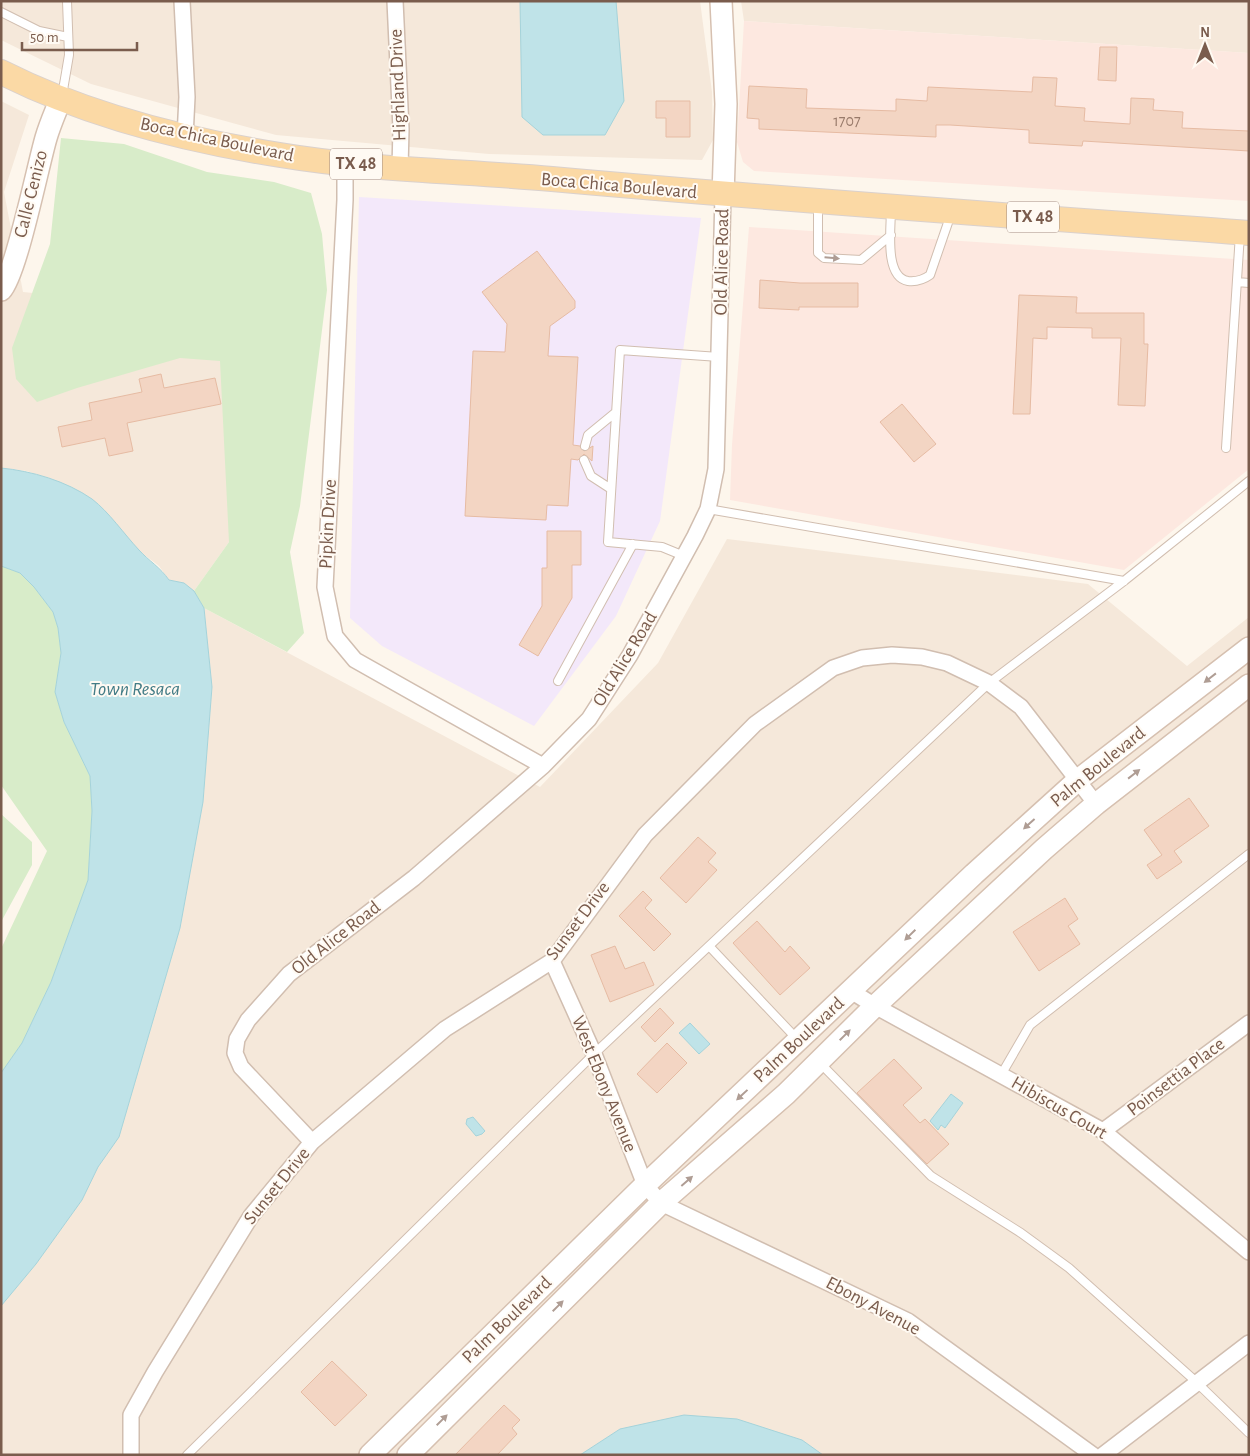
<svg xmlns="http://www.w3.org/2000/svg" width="1250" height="1456" viewBox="0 0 1250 1456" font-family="'Alegreya Sans',sans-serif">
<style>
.residential{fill:#f5e8da}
.commercial{fill:#fde8e0}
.education{fill:#f3e8fa}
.green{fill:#d8ecc9}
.water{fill:#bfe3e8;stroke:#a5d3da}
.building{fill:#f3d5c3;stroke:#e6bba3}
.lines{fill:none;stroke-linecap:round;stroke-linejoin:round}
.lane-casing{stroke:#d1beb0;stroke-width:10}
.street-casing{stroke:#d1beb0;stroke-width:18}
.secondary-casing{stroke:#d6c0b0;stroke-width:24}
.primary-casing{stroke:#dad1cd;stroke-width:26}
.lane{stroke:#fff;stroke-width:8}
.street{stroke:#fff;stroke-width:15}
.secondary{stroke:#fff;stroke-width:21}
.primary{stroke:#fbd9a5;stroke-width:24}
.oneway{fill:#af9d94}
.labels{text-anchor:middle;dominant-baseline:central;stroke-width:4;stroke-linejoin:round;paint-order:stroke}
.number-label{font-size:16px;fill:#987a6a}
.shield{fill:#fffaf3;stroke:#a28b7f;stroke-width:1}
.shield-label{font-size:18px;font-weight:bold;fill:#7a5c4d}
.street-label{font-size:19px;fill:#7a5c4d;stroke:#fffaf3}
.water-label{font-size:20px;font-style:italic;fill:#437c86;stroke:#fffaf3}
</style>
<rect width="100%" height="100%" fill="#fdf6ec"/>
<!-- residential -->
<path class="residential" d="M1,1H520L522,117L605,135L616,1H700L712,92L713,140L702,160L489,154L276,135L91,84L1,40Z
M741,1H1249V53L744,21Z
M1,101L29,115L4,192L23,292L240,314L229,542L194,591L184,583L169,580L159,566L142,553L76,490L27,471L1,468Z
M727,539L1088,584L1187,666L1249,617V1455H823L802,1440L620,1429L580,1455H1V1306L36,1264L82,1200L98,1167L119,1136L180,928L203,802L212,687L204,608L540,787L658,663Z"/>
<!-- commercial -->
<path class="commercial" d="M744,21L1249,53V201L754,171L743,162L737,142Z
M749,227L1249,260V469L1124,570L730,500L732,445Z"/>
<!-- education -->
<path class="education" d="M359,197L701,218L660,521L616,616L534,726L382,646L350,618Z"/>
<!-- green -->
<path class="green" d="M61,138L124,144L207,172L274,182L311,193L322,234L327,290L300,506L290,552L304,633L287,652L204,608L194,591L229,542L220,361L180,358L77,388L37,402L16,379L12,348L50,244Z
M1,566L20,573L34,587L53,612L58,628L61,653L55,692L64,722L90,776L92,811L88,880L51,982L22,1043L1,1073V949L47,851L1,785Z
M1,814L32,842V865L1,922Z"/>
<!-- water -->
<path class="water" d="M520,1H616L624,101L605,135H543L522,117Z
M1,468C32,471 66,481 92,499C109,512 124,534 139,550C149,561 160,567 169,580L184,583L194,591L204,608L212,687L203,802L180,928L119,1137L98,1167L82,1200L36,1264L1,1306V1073L22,1043L51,982L88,880L92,811L90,776L64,722L55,692L61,653L58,628L53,612L34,587L20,573L1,566Z
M690,1023L710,1044L699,1054L679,1033Z
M951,1094L963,1103L945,1128L941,1125L938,1130L930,1121Z
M473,1117L485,1131L482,1134L476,1136L466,1124L467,1119Z
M684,1415L737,1419L802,1440L823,1455H580L620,1429Z"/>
<!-- building -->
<path class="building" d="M1100,47H1117L1116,81L1098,80Z
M1033,77L1057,78L1055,106L1085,108L1084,121L1130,124L1131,98L1154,99L1153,110L1183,112L1182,128L1249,131V151L1083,141L1082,146L1029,143V130L950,125H936V137L759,129V119L747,118L749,86L807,89L806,108L896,111V99L927,101L928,87L1032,92Z
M656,101H690V137H666V118H656Z
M537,251L575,301V308L550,326L548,356L578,357L573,445L580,446L584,451L593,446L592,461L584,454L578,460L571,459L568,506L547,505L546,520L465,516L473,351L505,352L507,324L482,292Z
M760,280L800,283H858V307H799V310L759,308Z
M1019,295L1077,297L1076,313H1144V344H1148L1145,406L1118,405L1121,338H1092V328L1047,327V339L1033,338L1030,414H1013Z
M161,374L164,388L215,378L221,404L127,423L133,451L109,456L105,438L62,447L58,427L92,420L89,403L142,392L139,379Z
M902,404L936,444L914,462L880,422Z
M547,531H581V565H572V598L538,656L519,645L542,606V568H547Z
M1189,798L1209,826L1174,851L1182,862L1157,879L1147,865L1162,855L1144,830Z
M698,837L716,853L708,862L717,870L686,903L660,878Z
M643,891L652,900L645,908L671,934L654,951L619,916Z
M1065,898L1078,919L1068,926L1080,944L1039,971L1013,932Z
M757,921L785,952L790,946L810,968L780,995L733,943Z
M615,946L625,969L644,962L654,985L610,1002L591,955Z
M660,1008L674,1023L655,1042L641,1027Z
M667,1043L687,1063L657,1093L637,1074Z
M894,1059L922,1088L903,1105L920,1123L925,1119L949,1144L927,1164L857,1093Z
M332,1361L367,1395L335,1426L301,1392Z
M504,1405L520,1420L512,1428L517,1434L497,1455H455Z"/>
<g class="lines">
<!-- lane casing -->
<g class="lane-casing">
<path id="lane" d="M1,12L39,31L68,37
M62,96L69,55L67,1
M818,203V253L824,258L861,260L891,235
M891,209C891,228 884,277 908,281C917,282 923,280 930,275L951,214
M1237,282L1249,283
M585,446L588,435L616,412
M1226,448L1240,234
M584,460L591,476L611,489
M708,509L1124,581
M684,556L662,547L608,542L620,350L719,357
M558,681L633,544
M710,947L797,1039
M820,1063L931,1176L1021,1233L1069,1268L1192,1378L1249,1433
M1001,1075L1030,1025L1249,854
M187,1455L594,1054L989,683L1124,581L1249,481"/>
</g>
<!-- street casing -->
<g class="street-casing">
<path id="street" d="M182,1L187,97L185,137
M395,1L401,129L400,168
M345,163V200L325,587L335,636L355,660L543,766
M552,961L594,1054L645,1185L661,1203L908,1321L1093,1455
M851,991L875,1006L1103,1131L1249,1252
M1103,1131L1249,1023
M312,1142L241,1067L235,1053L237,1039L248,1020L289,974L414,878L543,766L589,719L630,655L695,536L708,509L716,469L723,195
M131,1455V1415L155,1372L251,1216L312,1142L445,1029L552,961L645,835L755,724L833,668L862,658L892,655L922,657L947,663L989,683L1021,707L1096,804
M1103,1455L1249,1343"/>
</g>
<!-- secondary casing -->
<g class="secondary-casing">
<path id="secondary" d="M721,1L726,104L723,195
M1,290C16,275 38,165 46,138C50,124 56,111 61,98
M370,1455L645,1185L974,874L1078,780L1249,648
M408,1455L661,1203L786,1094L875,1006L1044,849L1096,804L1249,685"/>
</g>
<!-- primary casing -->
<g class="primary-casing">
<path id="primary" d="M1,72C88,116 185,140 280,155C370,170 462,171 552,179C784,200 1016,216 1249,233"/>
</g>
<!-- lane -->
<use href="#lane" class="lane"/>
<!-- street -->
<use href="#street" class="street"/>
<!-- secondary -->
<use href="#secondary" class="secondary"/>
<!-- primary -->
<use href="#primary" class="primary"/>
</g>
<!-- one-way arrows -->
<defs><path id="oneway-solid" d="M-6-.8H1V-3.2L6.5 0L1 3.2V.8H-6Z" transform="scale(1.25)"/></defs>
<g class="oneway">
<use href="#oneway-solid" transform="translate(832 258) rotate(5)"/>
<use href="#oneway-solid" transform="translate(1210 678) rotate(142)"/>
<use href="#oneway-solid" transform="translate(1134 774) rotate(-38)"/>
<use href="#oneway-solid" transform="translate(1029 824) rotate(138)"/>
<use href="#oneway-solid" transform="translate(910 935) rotate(136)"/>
<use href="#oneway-solid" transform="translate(845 1035) rotate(-45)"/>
<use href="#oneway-solid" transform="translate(742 1095) rotate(137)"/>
<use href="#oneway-solid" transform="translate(687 1181) rotate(-41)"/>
<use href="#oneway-solid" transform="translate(558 1306) rotate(-45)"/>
<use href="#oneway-solid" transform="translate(442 1420) rotate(-45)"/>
</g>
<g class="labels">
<!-- number labels -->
<g class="number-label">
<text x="847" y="121">1707</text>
</g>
<!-- shield labels -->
<g class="shield">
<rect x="330" y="148.5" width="52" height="31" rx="4"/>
<rect x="1007" y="201.5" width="52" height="31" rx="4"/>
</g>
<g class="shield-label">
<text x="356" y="164">TX 48</text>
<text x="1033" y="217">TX 48</text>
</g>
<!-- street labels -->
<g class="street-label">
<text transform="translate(398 85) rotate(-92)">Highland Drive</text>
<text transform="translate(217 140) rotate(12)">Boca Chica Boulevard</text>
<text transform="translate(619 186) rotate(5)">Boca Chica Boulevard</text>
<text transform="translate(31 194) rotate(-76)">Calle Cenizo</text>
<text transform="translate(722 262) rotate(-89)">Old Alice Road</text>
<text transform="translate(328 524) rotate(-87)">Pipkin Drive</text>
<text transform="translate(625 659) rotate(-59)">Old Alice Road</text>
<text transform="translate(1098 767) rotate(-39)">Palm Boulevard</text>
<text transform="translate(578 921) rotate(-53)">Sunset Drive</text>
<text transform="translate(336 938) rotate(-38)">Old Alice Road</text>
<text transform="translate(799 1040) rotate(-43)">Palm Boulevard</text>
<text transform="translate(1176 1077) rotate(-37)">Poinsettia Place</text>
<text transform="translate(604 1084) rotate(68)">West Ebony Avenue</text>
<text transform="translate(1059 1108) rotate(30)">Hibiscus Court</text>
<text transform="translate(277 1186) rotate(-51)">Sunset Drive</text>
<text transform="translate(873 1306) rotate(28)">Ebony Avenue</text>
<text transform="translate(507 1320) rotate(-44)">Palm Boulevard</text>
</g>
<!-- water labels -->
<g class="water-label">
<text x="135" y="689">Town Resaca</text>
</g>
</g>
<!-- border -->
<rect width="1250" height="1456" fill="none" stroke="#7a5c4d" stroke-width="5"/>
<!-- north arrow -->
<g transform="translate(1205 45)" stroke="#fffaf3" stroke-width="4" paint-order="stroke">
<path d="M0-4L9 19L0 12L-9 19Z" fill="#7a5c4d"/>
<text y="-8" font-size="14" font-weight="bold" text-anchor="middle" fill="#7a5c4d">N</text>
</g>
<!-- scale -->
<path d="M22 42v8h115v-8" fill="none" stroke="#7a5c4d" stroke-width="2.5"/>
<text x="30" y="42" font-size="15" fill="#7a5c4d" stroke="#fffaf3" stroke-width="4" paint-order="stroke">50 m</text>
</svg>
